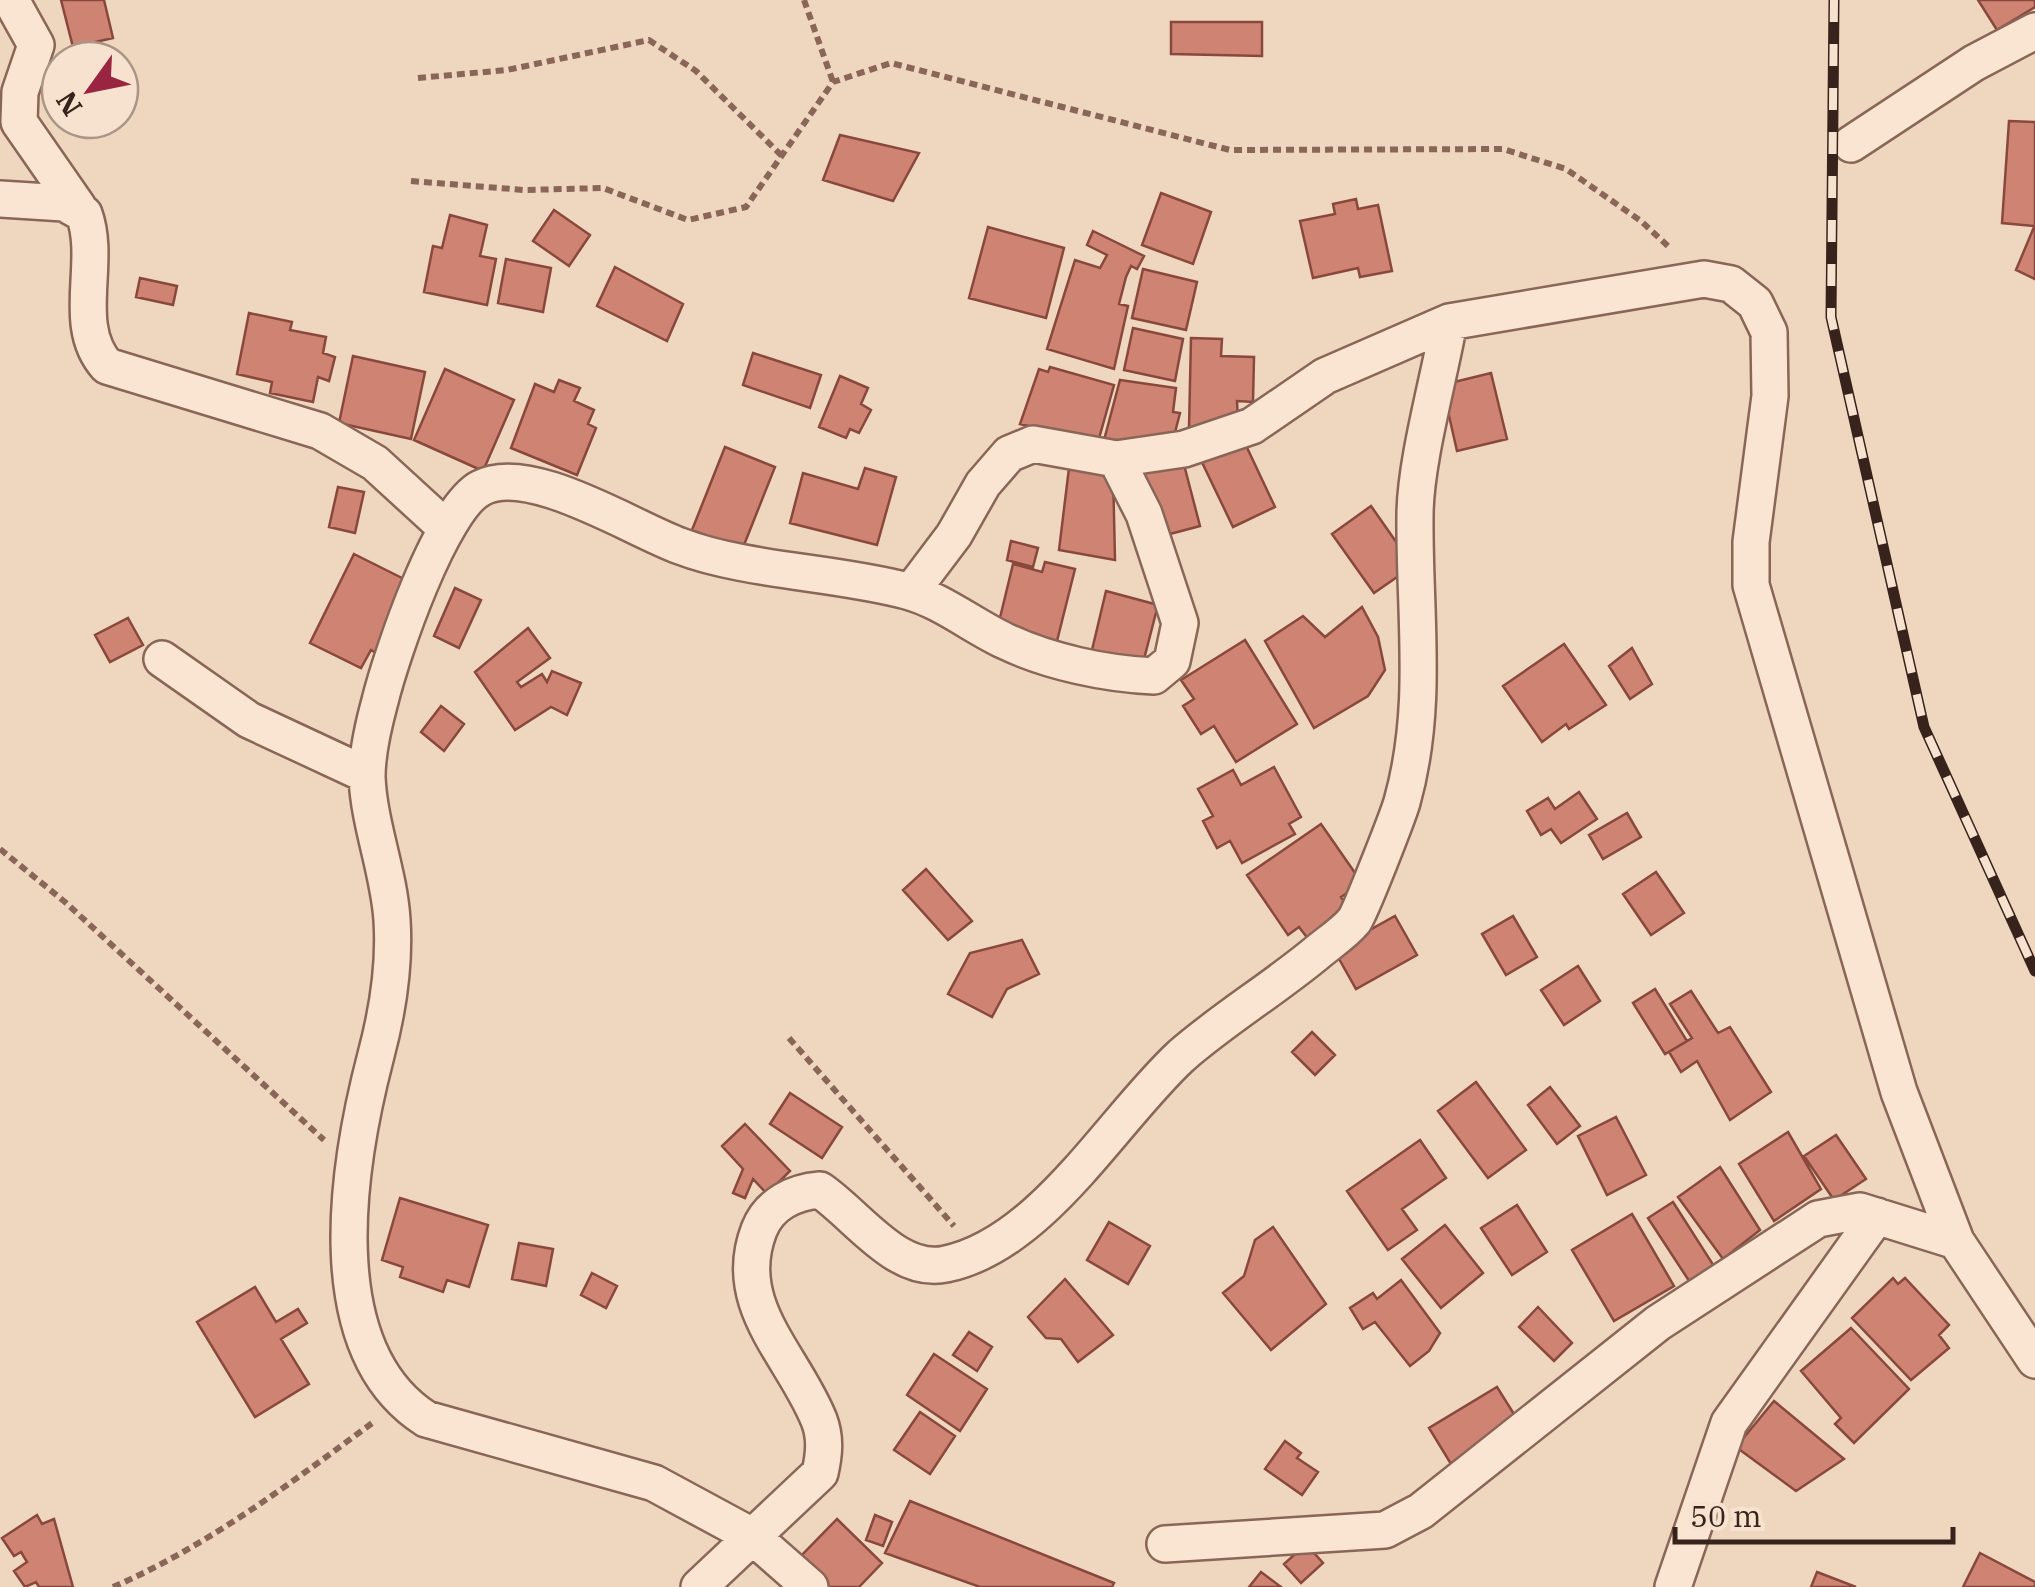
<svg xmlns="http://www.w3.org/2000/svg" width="2035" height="1587" viewBox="0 0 2035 1587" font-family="'IBM Plex Serif',serif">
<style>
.building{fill:#cf8473;stroke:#89483c;stroke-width:2.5}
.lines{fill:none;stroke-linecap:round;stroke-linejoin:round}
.street-casing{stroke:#896657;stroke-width:40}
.path{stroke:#896657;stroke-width:6;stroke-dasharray:8 5;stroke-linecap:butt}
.street{stroke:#fae5d2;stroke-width:35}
.rail-casing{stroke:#37231c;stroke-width:11}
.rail{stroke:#f7e2cf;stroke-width:8;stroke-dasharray:22;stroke-linecap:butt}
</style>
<rect width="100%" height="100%" fill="#efd6bf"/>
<!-- building -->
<path class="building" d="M61,0H104L113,38L73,47Z
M1978,0H2035V7L1997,30Z
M1171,22H1262V56L1171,54Z
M2009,121L2035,122V226L2002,223Z
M840,135L919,153L893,201L823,180Z
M1161,193L1211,212L1193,264L1142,245Z
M1356,199L1358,209L1378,205L1392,271L1360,277L1358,268L1313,278L1300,221L1335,214L1333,204Z
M554,210L590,235L569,266L533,241Z
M450,215L487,225L480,256L496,259L487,305L424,292L433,246L442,248Z
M988,227L1064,248L1046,318L969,298Z
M2034,227L2035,228V279L2016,270Z
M1093,231L1144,256L1137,269L1131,266L1126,277L1119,304L1128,306L1114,369L1047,349L1075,260L1100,268L1107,255L1087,245Z
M506,259L551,268L543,312L498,303Z
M615,267L683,304L667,341L597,306Z
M1143,269L1197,282L1186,330L1132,318Z
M140,278L177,286L173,305L136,297Z
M249,313L292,322L290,330L326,337L323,353L335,357L329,381L318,377L313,402L270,393L272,382L237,374Z
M1133,328L1183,339L1175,381L1124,370Z
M1191,338L1222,339L1221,356L1254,357L1253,402L1237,401L1238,422L1220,429L1189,428Z
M753,353L821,375L810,408L743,385Z
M353,356L425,372L411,439L339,423Z
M1050,367L1114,385L1098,442L1020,424L1039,369L1048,372Z
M445,369L514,400L483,471L414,440Z
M1491,373L1507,439L1457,451L1442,385Z
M840,376L868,388L861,404L871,410L859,433L850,429L846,438L819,427Z
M559,380L580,388L574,401L594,410L588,424L596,428L577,475L511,448L535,384L554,392Z
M1120,380L1176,388L1173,412L1180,413L1171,448L1103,444Z
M1242,437L1275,507L1233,527L1199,456Z
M725,447L775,467L742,550L692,530Z
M1182,457L1200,526L1155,538L1137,468Z
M865,468L896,477L877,545L790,523L803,473L858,489Z
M1069,468L1113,471L1115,560L1059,550Z
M338,487L364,492L355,533L329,527Z
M1371,506L1413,566L1374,593L1332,534Z
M1011,541L1038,548L1033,567L1007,560Z
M354,554L406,580L388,617L399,624L379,655L371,650L361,668L310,643Z
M1045,562L1075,569L1057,641L998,626L1013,564L1042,572Z
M455,588L481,600L459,648L434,636Z
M1106,591L1158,605L1143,663L1092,650Z
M1362,607L1378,637L1385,670L1368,696L1314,728L1265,641L1303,616L1325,637Z
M128,618L143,645L110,662L95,635Z
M528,628L550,658L517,682L521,687L542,674L547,682L552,671L581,683L567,715L551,707L515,730L475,672Z
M1245,640L1297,724L1236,762L1214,726L1201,734L1183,706L1194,699L1181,680Z
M1564,644L1606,705L1569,729L1566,724L1542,742L1503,686Z
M1632,648L1652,684L1630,699L1609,666Z
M441,706L464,724L444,751L421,732Z
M1274,767L1301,817L1289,824L1295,834L1242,863L1230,841L1217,848L1203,821L1213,816L1198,789L1233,770L1241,785Z
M1579,792L1597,819L1561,843L1551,829L1541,835L1527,811L1548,798L1555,809Z
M1627,813L1641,837L1603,859L1589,835Z
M1321,824L1362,883L1341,897L1351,911L1309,940L1299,927L1288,935L1247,875Z
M926,869L972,921L948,940L903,890Z
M1656,872L1684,913L1651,935L1623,894Z
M1395,916L1417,955L1356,989L1334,950Z
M1513,916L1537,957L1506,975L1482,934Z
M1022,940L1039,974L1007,989L992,1017L948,994L970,953Z
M1578,966L1600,1001L1564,1025L1541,990Z
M1655,989L1687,1041L1665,1054L1633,1003Z
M1691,991L1718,1033L1730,1027L1771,1092L1730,1120L1697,1061L1681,1072L1669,1052L1692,1038L1670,1004Z
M1312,1032L1335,1055L1315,1075L1292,1052Z
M1476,1082L1526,1150L1488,1178L1438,1111Z
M1550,1087L1580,1126L1557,1144L1528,1105Z
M790,1093L842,1127L822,1158L770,1124Z
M1616,1117L1646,1175L1607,1195L1578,1136Z
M745,1124L790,1171L767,1194L753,1179L745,1198L733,1193L743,1169L722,1146Z
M1788,1132L1821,1189L1774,1221L1739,1164Z
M1836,1135L1866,1179L1834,1200L1804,1156Z
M1420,1140L1446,1178L1402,1209L1417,1230L1388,1250L1347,1191Z
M1720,1167L1760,1230L1723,1259L1678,1197Z
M400,1198L488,1225L469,1287L447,1280L443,1292L400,1277L403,1267L382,1260Z
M1673,1202L1719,1274L1695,1290L1648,1218Z
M1517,1205L1547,1252L1512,1275L1481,1228Z
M1632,1214L1674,1286L1614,1321L1572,1250Z
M1109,1222L1150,1246L1128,1284L1087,1260Z
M1445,1225L1483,1273L1441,1308L1402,1259Z
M1273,1227L1326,1304L1271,1350L1223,1293L1244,1276L1255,1240Z
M519,1243L553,1249L546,1286L512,1279Z
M592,1273L617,1286L606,1308L581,1295Z
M1893,1278L1898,1284L1905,1278L1949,1325L1939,1335L1949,1348L1911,1380L1852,1318Z
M1065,1279L1113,1335L1078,1362L1061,1339L1046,1338L1028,1317Z
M1401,1280L1440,1333L1429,1351L1410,1366L1375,1322L1363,1329L1350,1308L1373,1293L1377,1299Z
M255,1287L276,1322L298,1309L307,1323L281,1339L309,1384L255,1417L197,1322Z
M1538,1307L1572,1343L1554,1361L1519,1327Z
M1851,1328L1909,1389L1854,1443L1835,1424L1841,1418L1801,1371Z
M969,1332L992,1347L977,1371L953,1355Z
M934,1354L987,1389L960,1431L907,1395Z
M1497,1387L1519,1422L1451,1464L1429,1428Z
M1774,1401L1844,1459L1796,1491L1736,1447Z
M920,1412L955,1436L930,1474L894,1450Z
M1285,1441L1301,1453L1297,1458L1318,1472L1302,1495L1265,1469Z
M910,1501L1114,1583L1112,1587H980L885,1553Z
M37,1515L42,1524L54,1519L73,1587H39L36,1582L25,1587L14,1571L27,1562L21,1552L14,1556L2,1538Z
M875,1515L892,1522L883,1546L866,1540Z
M837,1519L882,1563L859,1587H829L799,1558Z
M1306,1544L1323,1563L1301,1583L1284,1564Z
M1980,1553L2035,1582V1587H1963Z
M1261,1572L1281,1587H1249Z
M1817,1572L1856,1587H1811Z"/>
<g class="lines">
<!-- street casing -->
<g class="street-casing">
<path id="street" d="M11,0L36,45L20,92L19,122L78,207
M1851,144L1974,63L2035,31
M0,199L64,203L84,214C102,263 70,325 107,366L320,431L375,463L446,528
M911,592L954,535L983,484L1009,454L1033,444L1116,459L1184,449L1252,426L1325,376L1449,322L1704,279L1731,284L1755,303L1769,332L1770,396L1751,542V585L1899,1092L1956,1241L2035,1360
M162,659L249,720L367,775
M1165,1544L1385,1530L1421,1511L1658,1323L1818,1219L1860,1211L1956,1241
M699,1587L820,1473C824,1455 826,1438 819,1420C793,1355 730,1305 759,1230C769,1204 794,1192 820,1190C857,1215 897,1275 946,1264C1042,1244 1112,1120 1181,1056C1223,1019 1275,988 1319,951C1330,942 1345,932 1354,921C1360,913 1398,816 1402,802C1429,706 1414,614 1415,516C1415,462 1439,379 1449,322
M810,1587L752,1536L654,1483L426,1419C316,1348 348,1162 376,1055C388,1010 395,966 392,920C389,872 369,825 367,777C367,754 374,723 380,701C391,656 441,508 481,488C529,462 633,529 680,546C745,571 837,572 907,591C941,600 973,626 1005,641C1049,662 1106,674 1154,676L1172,661L1180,623L1144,514L1116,459
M1673,1587L1729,1423L1877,1216"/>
</g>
<!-- path -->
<path class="path" d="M804,0L833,82
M418,78L507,70L649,40L696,71L782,156
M411,181L524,190L603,188L688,220L746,207L833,82L891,63L1230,150L1503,149L1566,169L1641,221L1670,248
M0,849L65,902L324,1140
M789,1038L954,1226
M113,1587C208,1546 292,1482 375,1421"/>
<!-- street -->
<use href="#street" class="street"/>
<!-- rail casing -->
<g class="rail-casing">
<path id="rail" d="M1834,0L1831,317L1924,727L2035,971"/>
</g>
<!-- rail -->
<use href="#rail" class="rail"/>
</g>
<!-- north arrow -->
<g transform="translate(90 90) rotate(237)"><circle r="48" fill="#f7e2cf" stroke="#aa9687" stroke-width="2.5"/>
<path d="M0-8L18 38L0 25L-18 38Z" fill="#9a2541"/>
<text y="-15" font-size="28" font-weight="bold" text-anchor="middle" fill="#37231c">N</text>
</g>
<!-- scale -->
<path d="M1675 1527v15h278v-15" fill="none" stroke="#37231c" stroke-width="5"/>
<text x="1690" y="1527" font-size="30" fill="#37231c" stroke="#f7e2cf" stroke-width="8" paint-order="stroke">50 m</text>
</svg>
